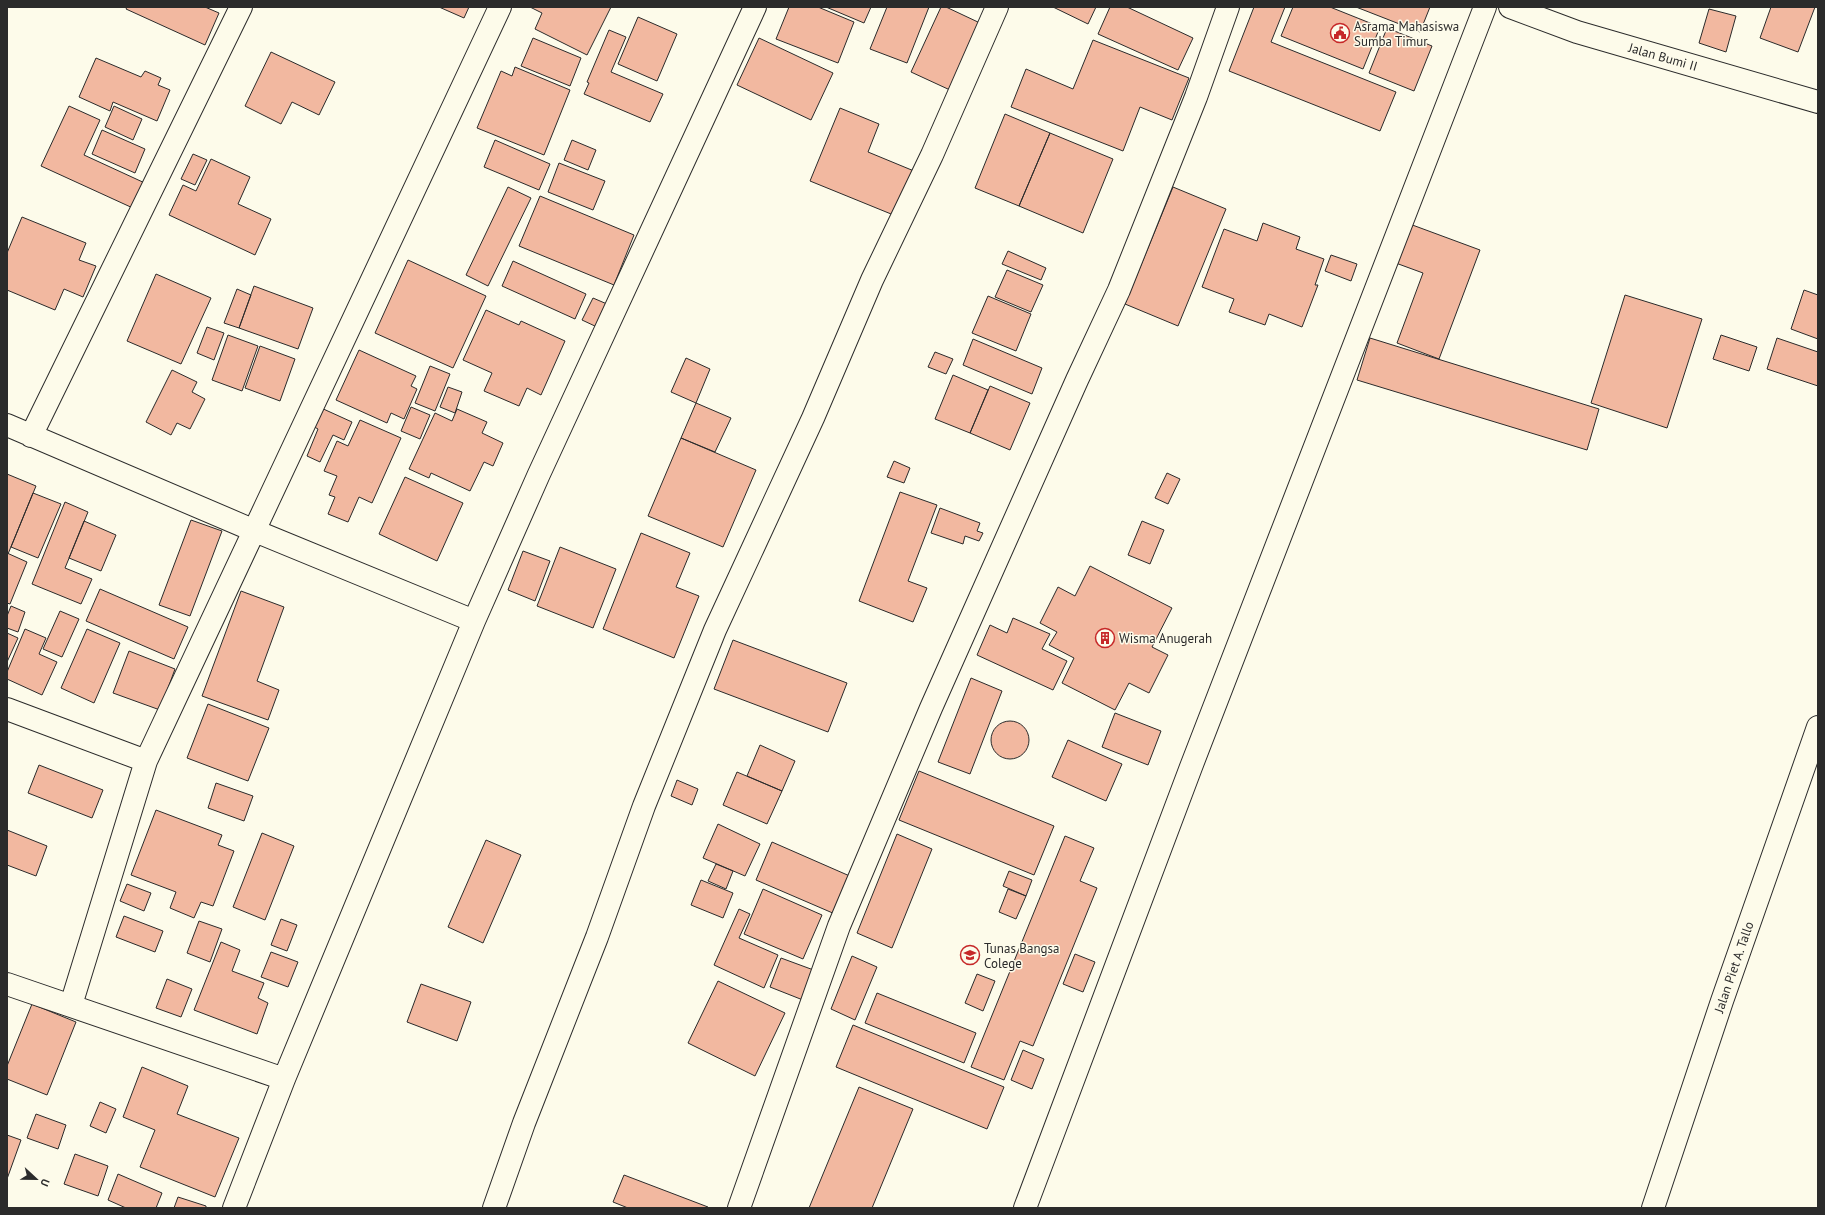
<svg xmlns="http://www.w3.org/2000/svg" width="1825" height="1215" viewBox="0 0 1825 1215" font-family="'PT Sans',sans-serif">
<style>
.building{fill:#f2b8a0;stroke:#2b2b2b}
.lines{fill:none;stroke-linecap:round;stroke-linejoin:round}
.minor-casing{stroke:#2b2b2b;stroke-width:24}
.major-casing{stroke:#2b2b2b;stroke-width:24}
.minor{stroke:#fdfbea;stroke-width:22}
.major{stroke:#fdfbea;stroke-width:22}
.labels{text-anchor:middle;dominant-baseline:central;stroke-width:3;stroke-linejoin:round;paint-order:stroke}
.poi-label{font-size:13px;fill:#2b2b2b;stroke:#fdfbea;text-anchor:start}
.street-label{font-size:13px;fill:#2b2b2b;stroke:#fdfbea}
</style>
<rect width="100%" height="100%" fill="#fdfbea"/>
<!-- building -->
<path class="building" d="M127,7H205L219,13L205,45L126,9Z
M439,7H469L464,18Z
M530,7H611L587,55L535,29L542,13Z
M789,7H818L854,22L838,63L776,39Z
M826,7H871L864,23Z
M887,7H929L907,63L870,49Z
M941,7H946L980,23L950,90L911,72Z
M1053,7H1096L1088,24Z
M1110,7H1127L1193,38L1178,70L1098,34Z
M1254,7H1285L1271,42L1396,92L1380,131L1229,71Z
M1293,7H1330L1380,27L1363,69L1281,36Z
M1356,7H1430L1420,32Z
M1771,7H1815L1798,52L1760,38Z
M1709,9L1736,16L1726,52L1699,43Z
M638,17L677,34L657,81L618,64Z
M1387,28L1432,46L1414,91L1369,73Z
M609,30L626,37L611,72L663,94L650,122L584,94L589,83L587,82Z
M533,38L581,58L570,86L521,66Z
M759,38L833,73L811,120L737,85Z
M1093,40L1189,78L1172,120L1140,107L1123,151L1011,107L1026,69L1073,89Z
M271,52L335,82L319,115L292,102L281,124L245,106Z
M96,58L141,77L145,71L161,78L158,85L170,90L157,121L113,102L110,111L79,97Z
M515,67L570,90L544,155L477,128L501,71L512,76Z
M69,106L100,120L84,155L147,184L135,209L41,166Z
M114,106L142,119L133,140L105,127Z
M840,108L879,124L868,152L914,171L896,216L810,181Z
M1005,114L1050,133L1019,206L975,188Z
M102,130L145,149L135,173L92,154Z
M1050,133L1113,159L1083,233L1019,206Z
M495,140L550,164L539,190L484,167Z
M572,140L596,150L588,170L564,160Z
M193,154L207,160L195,185L181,179Z
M211,159L250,177L238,204L271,219L255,255L169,215L183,185L196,191Z
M559,163L605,181L593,210L548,192Z
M508,187L531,198L488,286L466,275Z
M1173,187L1226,209L1178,326L1125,304Z
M540,196L634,235L614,285L519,246Z
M22,217L86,243L79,260L96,266L83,297L64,289L55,310L7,290V253Z
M1263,223L1300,237L1296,249L1324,259L1315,285H1318L1302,327L1269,314L1265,325L1229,312L1234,299L1202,287L1224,229L1257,241Z
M1407,223L1480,250L1439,359L1397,343L1423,273L1393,262Z
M1008,251L1046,268L1041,280L1002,264Z
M1331,255L1357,264L1351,281L1325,271Z
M408,260L486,296L453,368L375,333Z
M513,261L586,294L575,319L502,286Z
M1007,270L1043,285L1031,312L995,297Z
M156,274L211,298L181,364L127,341Z
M254,286L313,308L298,349L239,328Z
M237,289L251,295L239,328L224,323Z
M1804,290L1818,295V339L1791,329Z
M1625,295L1702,319L1667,428L1591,403Z
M988,296L1031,314L1016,351L972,333Z
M593,298L607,304L597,327L582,320Z
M486,310L519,325L521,321L565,341L541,395L527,388L519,406L484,391L492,373L463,360Z
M207,327L224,333L214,360L197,353Z
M228,335L258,346L242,391L212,380Z
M1721,335L1757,347L1749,371L1713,359Z
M1370,338L1599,409L1587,450L1357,380Z
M1777,338L1818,352V386L1767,369Z
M973,339L1042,368L1032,394L963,365Z
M260,346L295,359L280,401L245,388Z
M359,350L416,376L411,386L417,389L404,419L391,413L387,423L336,400Z
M935,352L953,359L946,374L928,367Z
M686,358L710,369L696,403L671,392Z
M430,366L450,374L435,411L415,403Z
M172,370L197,382L192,392L205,399L190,429L177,423L171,435L146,422Z
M953,375L988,390L970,433L935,419Z
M990,386L1030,403L1010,450L970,433Z
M448,387L462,392L455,413L440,407Z
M696,403L731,418L715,452L681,438Z
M319,407L352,422L344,440L333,435L320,462L307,456L318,429L311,425Z
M411,407L430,415L420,439L401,431Z
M457,409L487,422L482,433L503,443L493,466L484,462L470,491L431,473L429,478L409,469L435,413L452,421Z
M360,420L401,438L372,503L359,497L348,522L328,514L335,497L329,495L337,476L324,471L337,441L348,446Z
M681,438L756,470L723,547L648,516Z
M894,461L910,468L904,483L887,477Z
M1167,473L1180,479L1168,504L1155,498Z
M7,474L36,486L8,554L7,553Z
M405,477L463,503L437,561L379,534Z
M900,492L937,505L908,581L927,588L913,622L859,601Z
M33,493L61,504L38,558L11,547Z
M65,502L88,512L65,568L92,579L81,604L32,584Z
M940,508L980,523L977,531L983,533L979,541L965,536L963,544L931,533Z
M191,520L222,531L190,616L159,605Z
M84,521L116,535L101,571L69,558Z
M1142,521L1164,530L1150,564L1128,555Z
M641,533L690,553L676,587L699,596L674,658L603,629Z
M560,547L616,569L593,628L537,606Z
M523,551L550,561L535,601L508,590Z
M7,553L27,562L10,604L7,603Z
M1090,566L1172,608L1152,647L1168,655L1149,693L1129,683L1115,710L1062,683L1074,658L1049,645L1057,632L1040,623L1058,587L1075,596Z
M100,589L188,627L174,659L86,621Z
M241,591L284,607L257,681L279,690L268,720L202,696Z
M11,606L25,612L18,632L7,628V616Z
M60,611L79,619L62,657L43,649Z
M1013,618L1050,634L1042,649L1067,661L1053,690L977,655L990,625L1007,633Z
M25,629L46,638L39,654L57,662L42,695L7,679V672Z
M87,629L120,643L94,703L61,688Z
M7,633L18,638L7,662Z
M733,640L847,683L828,732L714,689Z
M129,651L175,669L160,710L113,693Z
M971,678L1002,691L970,774L938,762Z
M208,704L269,728L248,781L187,758Z
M1115,713L1161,731L1148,765L1102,747Z
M991 740a19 19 0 1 1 38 0a19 19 0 1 1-38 0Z
M1068,740L1122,764L1106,801L1052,777Z
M760,745L795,761L782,791L747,776Z
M39,765L103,790L92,818L28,793Z
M919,771L1054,826L1034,875L899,820Z
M737,772L782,791L767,824L723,805Z
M677,780L698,789L692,805L671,796Z
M216,783L253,796L244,821L208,808Z
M156,810L222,835L218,845L234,851L213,906L201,902L194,918L170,908L176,892L131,875Z
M718,824L760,844L745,876L703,858Z
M7,830L47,846L36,876L7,865Z
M262,833L294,846L265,920L233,907Z
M897,834L932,849L892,948L857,933Z
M1065,836L1094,848L1080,881L1097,888L1033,1046L1020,1041L1004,1080L971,1067Z
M486,840L521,855L483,943L448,927Z
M772,842L852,877L835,914L756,880Z
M716,864L733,871L726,889L708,881Z
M1009,871L1032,880L1026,896L1003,886Z
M701,880L733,893L723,918L691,905Z
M127,884L151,893L144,911L120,901Z
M763,889L822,915L803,959L744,934Z
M1008,889L1026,896L1016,919L999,912Z
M739,909L750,914L739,938L778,955L764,988L714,965Z
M124,916L163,931L155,952L116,937Z
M281,919L297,925L287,951L271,945Z
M199,921L222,929L210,962L187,953Z
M221,942L240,950L232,971L264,983L258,998L268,1003L257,1034L194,1010Z
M271,952L298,962L288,987L261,977Z
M1075,954L1095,962L1083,992L1063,984Z
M852,956L877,967L855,1020L831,1009Z
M781,958L819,972L808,1002L770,987Z
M977,974L995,981L983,1011L965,1003Z
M167,979L192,989L181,1017L156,1008Z
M718,981L785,1013L755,1076L688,1043Z
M421,984L471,1002L457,1041L407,1022Z
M877,993L976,1033L964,1063L865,1023Z
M32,1004L76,1022L47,1095L7,1079V1066Z
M853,1025L1004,1087L987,1129L836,1067Z
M1023,1050L1044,1059L1032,1089L1011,1080Z
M142,1067L188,1086L177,1114L239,1138L215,1197L140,1167L155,1130L123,1117Z
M859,1087L913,1109L872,1208H809Z
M100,1102L116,1109L106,1133L90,1126Z
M36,1114L66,1125L58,1149L27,1138Z
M7,1135L21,1140L7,1179Z
M75,1154L108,1166L98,1196L64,1184Z
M118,1174L162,1193L156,1208H126L108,1200Z
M624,1175L708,1207V1208H628L613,1202Z
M178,1197L206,1206V1208H174Z"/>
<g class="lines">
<!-- minor casing -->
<g class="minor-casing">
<path id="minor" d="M1510,7L1577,32L1818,102
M7,425L255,531L474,621L284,1079L234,1208
M31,436L241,7
M474,621L539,474L755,7
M7,709L146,761
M7,984L284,1079
M71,1005L146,761L500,7
M494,1208L524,1123L597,937L644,806L715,630L813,418L872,280L932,155L997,7
M739,1208L839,926L931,708L1077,380L1119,290L1196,97L1228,7
M1025,1208L1191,767L1485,7"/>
</g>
<!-- major casing -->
<g class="major-casing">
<path id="major" d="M1653,1208L1722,1001L1818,727"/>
</g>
<!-- minor -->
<use href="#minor" class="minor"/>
<!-- major -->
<use href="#major" class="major"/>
</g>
<!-- icons -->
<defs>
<g id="civic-ring" transform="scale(1)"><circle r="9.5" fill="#fdfbea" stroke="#c62828" stroke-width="1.5"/><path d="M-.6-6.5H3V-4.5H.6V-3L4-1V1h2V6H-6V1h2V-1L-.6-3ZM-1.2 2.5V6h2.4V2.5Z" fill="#c62828"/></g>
<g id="building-ring" transform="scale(1)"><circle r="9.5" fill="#fdfbea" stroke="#c62828" stroke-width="1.5"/><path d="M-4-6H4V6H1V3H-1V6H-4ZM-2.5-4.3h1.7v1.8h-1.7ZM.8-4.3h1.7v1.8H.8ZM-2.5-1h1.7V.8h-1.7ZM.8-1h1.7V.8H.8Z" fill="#c62828"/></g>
<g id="school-ring" transform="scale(1)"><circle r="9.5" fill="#fdfbea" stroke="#c62828" stroke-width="1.5"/><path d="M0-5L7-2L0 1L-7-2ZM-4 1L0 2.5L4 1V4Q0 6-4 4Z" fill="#c62828"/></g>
</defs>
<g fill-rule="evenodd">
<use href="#civic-ring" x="1340" y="33"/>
<use href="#building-ring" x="1105" y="638"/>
<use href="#school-ring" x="970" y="955"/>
</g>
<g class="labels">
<!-- poi labels -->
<g class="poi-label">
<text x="1354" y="26">Asrama Mahasiswa<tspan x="1354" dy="15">Sumba Timur</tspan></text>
<text x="1119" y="638">Wisma Anugerah</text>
<text x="984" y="948">Tunas Bangsa<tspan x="984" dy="15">Colege</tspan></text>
</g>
<!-- street labels -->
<g class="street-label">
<text transform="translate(1663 57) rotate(16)">Jalan Bumi II</text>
<text transform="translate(1734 967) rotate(-71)">Jalan Piet A. Tallo</text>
</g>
</g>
<!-- border -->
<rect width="1825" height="1215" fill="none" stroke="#2b2b2b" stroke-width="16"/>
<!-- north arrow -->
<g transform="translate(36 1179) rotate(112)" stroke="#fdfbea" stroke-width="3" paint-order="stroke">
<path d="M0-3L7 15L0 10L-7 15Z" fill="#2b2b2b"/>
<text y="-6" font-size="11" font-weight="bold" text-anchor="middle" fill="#2b2b2b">U</text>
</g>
</svg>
